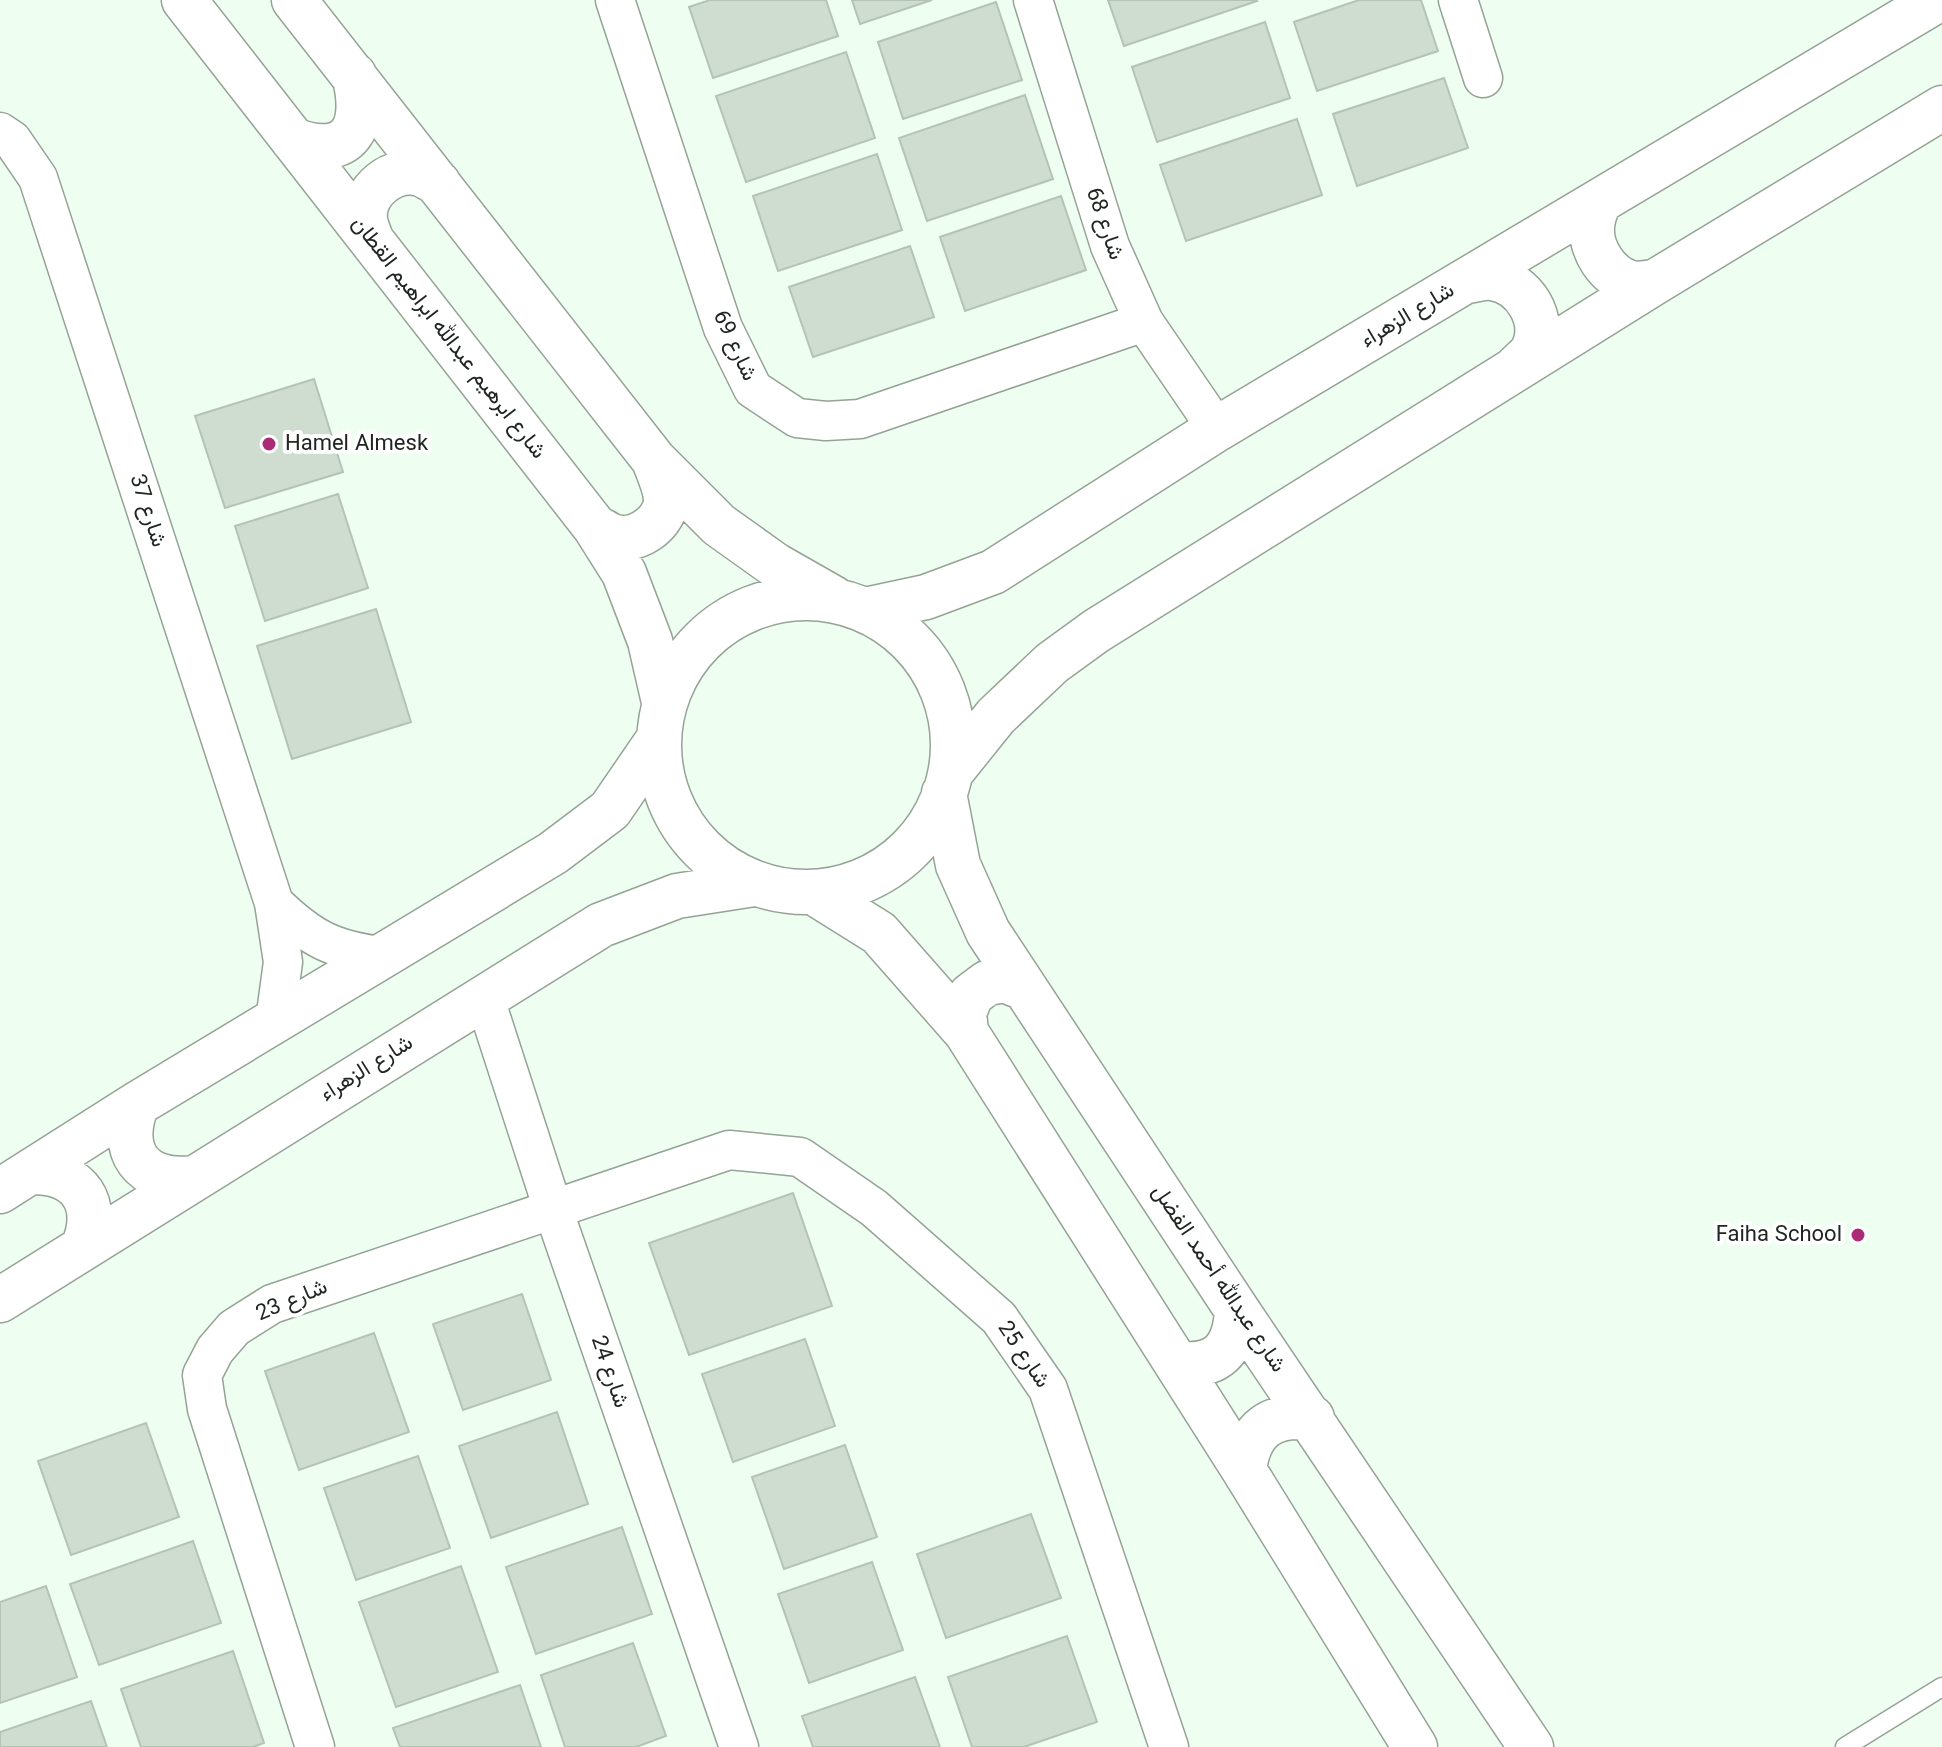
<svg xmlns="http://www.w3.org/2000/svg" width="1942" height="1747" viewBox="0 0 1942 1747" font-family="Georgia,Vazirmatn,serif">
<style>
.building{fill:#ceddd0;stroke:#b4c3b6;stroke-width:2}
.lines{fill:none;stroke-linecap:round;stroke-linejoin:round}
.lane-casing{stroke:#95a396;stroke-width:21}
.street-casing{stroke:#95a396;stroke-width:41}
.secondary-casing{stroke:#95a396;stroke-width:47}
.lane{stroke:#fff;stroke-width:18}
.street{stroke:#fff;stroke-width:38}
.secondary{stroke:#fff;stroke-width:44}
.poi-dot{fill:#ac2b77;stroke:#fff;stroke-width:3}
.labels{text-anchor:middle;dominant-baseline:central;stroke-width:8;stroke-linejoin:round;paint-order:stroke}
.street-label{font-size:22px;fill:#202621;stroke:#fff}
.poi-label{font-size:22px;fill:#202621;stroke:#fff;text-anchor:start}
</style>
<rect width="100%" height="100%" fill="#eefef0"/>
<!-- building -->
<path class="building" d="M710,0H826L838,36L713,78L689,7Z
M852,0H932L860,24Z
M1108,0H1256L1257,1L1124,46Z
M1359,0H1421L1438,51L1317,91L1294,22Z
M996,2L1022,80L903,119L878,42Z
M1265,22L1290,98L1157,142L1132,67Z
M846,52L875,138L746,182L716,96Z
M1444,78L1468,148L1357,186L1333,114Z
M1025,95L1053,179L927,221L899,138Z
M1297,119L1322,195L1186,241L1160,165Z
M877,154L902,230L778,271L753,196Z
M1061,196L1086,270L965,311L940,237Z
M910,246L934,317L813,357L789,287Z
M314,379L343,472L225,508L195,416Z
M338,494L368,588L265,621L235,526Z
M376,609L411,722L292,759L257,646Z
M793,1193L832,1306L689,1355L649,1243Z
M522,1294L551,1380L463,1410L433,1324Z
M374,1333L409,1432L299,1470L265,1371Z
M805,1339L835,1426L733,1462L702,1374Z
M557,1412L588,1504L491,1538L459,1446Z
M146,1423L179,1517L71,1555L38,1461Z
M845,1445L877,1537L784,1569L752,1477Z
M418,1456L450,1548L356,1580L324,1488Z
M1031,1514L1061,1598L946,1638L917,1554Z
M622,1527L652,1614L536,1654L506,1567Z
M193,1541L221,1623L99,1665L70,1584Z
M872,1562L903,1650L809,1683L778,1594Z
M461,1566L498,1672L396,1707L359,1602Z
M46,1586L77,1677L0,1703V1602Z
M1067,1636L1097,1722L1024,1747H972L948,1677Z
M633,1643L666,1736L636,1747H565L541,1675Z
M233,1651L264,1743L253,1747H141L121,1689Z
M915,1677L940,1747H813L802,1716Z
M520,1685L541,1747H400L393,1728Z
M91,1701L107,1747H0V1732Z"/>
<g class="lines">
<!-- lane casing -->
<g class="lane-casing">
<path id="lane" d="M1845,1747L1942,1687"/>
</g>
<!-- street casing -->
<g class="street-casing">
<path id="street" d="M615,0L723,328L753,389L797,418L826,421L860,419L1144,322
M1033,0L1110,246L1144,322L1217,429
M1458,0L1483,78
M0,132L12,140L38,178L274,903L283,962L275,1021
M274,903C310,938 332,950 382,956
M484,996L553,1209L739,1747
M315,1747L207,1409L202,1375L215,1350L234,1328L272,1304L729,1150L800,1157L874,1208L999,1318L1048,1389L1169,1747"/>
</g>
<!-- secondary casing -->
<g class="secondary-casing">
<path id="secondary" d="M184,0L595,527L624,573L650,641L664,702
M294,0L654,460L719,525L775,565L833,598
M293,140C350,161 368,127 354,75
M1600,201C1597,207 1594,214 1593,220C1587,247 1608,280 1636,284C1641,284 1650,282 1655,282
M371,239C369,233 366,226 365,220C362,191 393,166 421,174C426,176 433,181 438,183
M1467,281C1475,280 1485,277 1492,278C1525,283 1547,320 1533,350C1529,357 1520,363 1515,369
M595,527C601,530 607,534 612,536C634,544 662,526 666,503C667,489 658,472 654,460
M659 745a147 147 0 1 1 294 0a147 147 0 1 1-294 0Z
M870,609L926,597L993,572L1217,429L1937,0
M951,772L996,716L1052,663L1096,631L1655,282L1942,108
M944,793L958,865L988,932L1237,1310L1531,1747
M815,893L879,933L966,1032L1244,1470L1415,1747
M966,1032L964,1013L971,995L987,983L1005,980L1024,988
M137,1104C118,1151 141,1184 193,1178
M32,1172C80,1172 101,1203 83,1248
M0,1191L137,1104L553,853L610,810L658,740
M0,1300L601,925L677,896L754,884
M1176,1363C1216,1369 1235,1351 1237,1310
M1244,1470C1249,1429 1271,1413 1312,1418"/>
</g>
<!-- lane -->
<use href="#lane" class="lane"/>
<!-- street -->
<use href="#street" class="street"/>
<!-- secondary -->
<use href="#secondary" class="secondary"/>
</g>
<!-- markers -->
<g class="poi-dot">
<circle cx="269" cy="444" r="8"/>
<circle cx="1858" cy="1235" r="8"/>
</g>
<g class="labels">
<!-- street labels -->
<g class="street-label">
<text transform="translate(1104 224) rotate(71)">شارع 68</text>
<text transform="translate(1408 316) rotate(-31)">شارع الزهراء</text>
<text transform="translate(448 338) rotate(52)">شارع ابرهيم عبدالله ابراهيم القطان</text>
<text transform="translate(734 346) rotate(65)">شارع 69</text>
<text transform="translate(147 511) rotate(72)">شارع 37</text>
<text transform="translate(367 1069) rotate(-32)">شارع الزهراء</text>
<text transform="translate(1218 1279) rotate(56)">شارع عبدالله أحمد الفضل</text>
<text transform="translate(292 1301) rotate(-23)">شارع 23</text>
<text transform="translate(1023 1355) rotate(56)">شارع 25</text>
<text transform="translate(609 1372) rotate(71)">شارع 24</text>
</g>
<!-- poi labels -->
<g class="poi-label">
<text x="285" y="444">Hamel Almesk</text>
<text x="1842" y="1235" text-anchor="end">Faiha School</text>
</g>
</g>
</svg>
